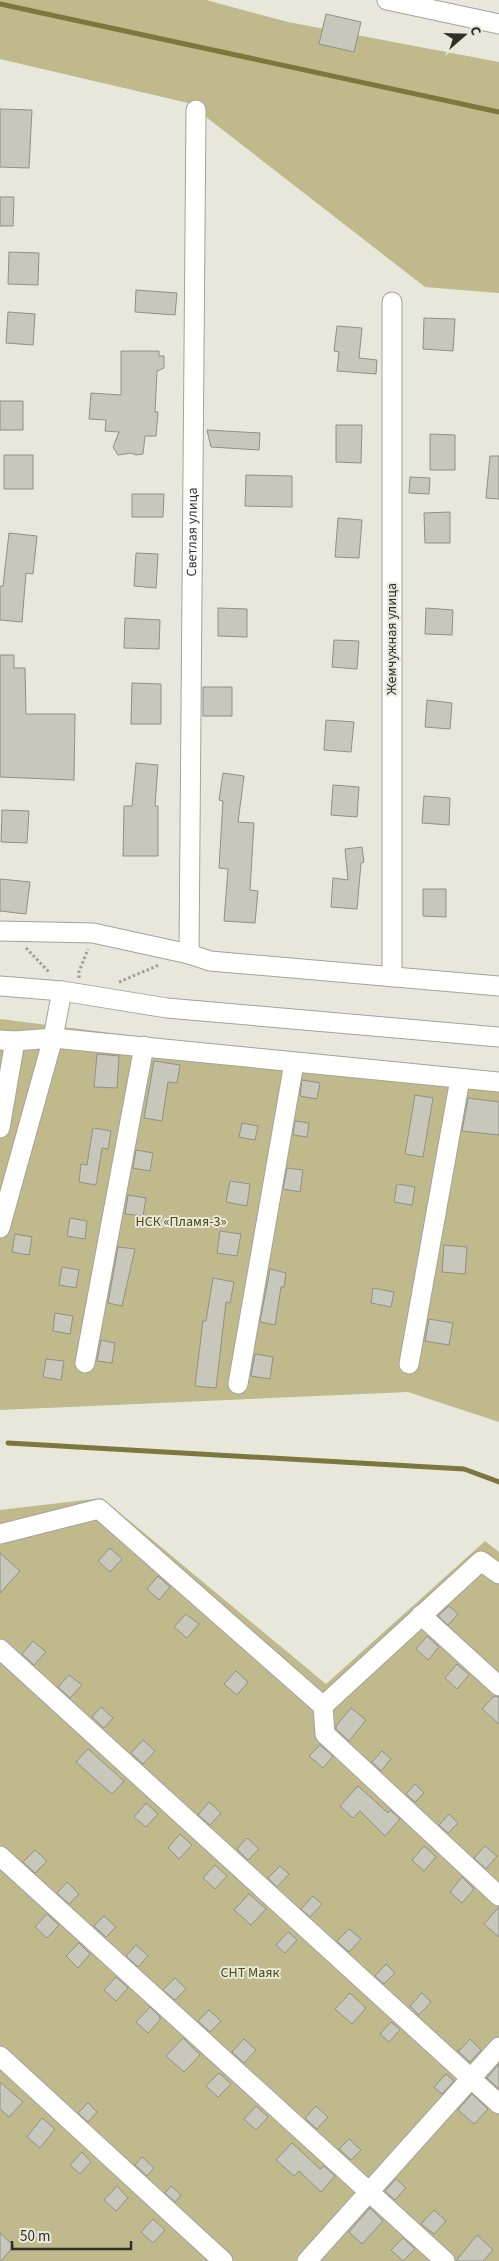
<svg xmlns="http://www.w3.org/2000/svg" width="499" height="2261" viewBox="0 0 499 2261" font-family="'Source Sans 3',sans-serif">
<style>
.green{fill:#c0b98b}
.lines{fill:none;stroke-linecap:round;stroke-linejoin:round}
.stream{stroke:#7d763d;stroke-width:5}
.building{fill:#c8c7bc;stroke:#929086}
.minor-casing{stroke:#a4a398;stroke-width:21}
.path{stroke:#a09f96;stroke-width:3;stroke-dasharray:2.5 2.5;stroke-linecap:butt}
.minor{stroke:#fff;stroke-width:19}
.labels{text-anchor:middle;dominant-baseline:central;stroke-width:4;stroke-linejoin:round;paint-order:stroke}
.street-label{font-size:14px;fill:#2f2f2a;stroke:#e8e7db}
.park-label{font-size:14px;fill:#534a0d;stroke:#e8e7db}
</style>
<rect width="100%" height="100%" fill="#e8e7db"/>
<!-- green -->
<path class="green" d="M0,0H206L288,22L499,62V293L425,287L188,103L0,59Z
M0,1019L499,1082V1422L408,1392L0,1410Z
M102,1498L326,1684L485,1541L499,1552V2261H0V1510Z"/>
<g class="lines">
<!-- stream -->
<path class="stream" d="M0,4L499,112
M8,1443L464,1469L499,1482"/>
</g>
<!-- building -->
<path class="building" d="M326,14L361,22L354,52L319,44Z
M0,109L32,110L29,168L0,167Z
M0,197H14L13,226H0Z
M9,252L39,253L38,285L8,284Z
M136,290L177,293L175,315L135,312Z
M8,312L35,314L33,345L6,343Z
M424,318L455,319L453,351L423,349Z
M337,326L362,328L359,358L377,360L376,374L337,371L339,352L334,351Z
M121,351H159V356H164V368L157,371L155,412H158L156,436H145L143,454L136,455L131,453L118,455L113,447L119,432L105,431L106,420L89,419L91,393L121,395Z
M0,401H23V430H0Z
M336,425H362L361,463L336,462Z
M207,430L260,433L259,450L211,447Z
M430,434L455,435V470H430Z
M4,455H33V489H4Z
M490,456H499V499L486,498Z
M246,475L292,476V507L245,506Z
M410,477L430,478L429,494L409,493Z
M132,494H164L163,517H132Z
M450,512V543H425L424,513Z
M338,518L362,520L359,558L335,557Z
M9,533L37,536L33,574L26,573L22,622L0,620V586H3Z
M136,553L158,554L156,588L134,586Z
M218,608L247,609V637L218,636Z
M426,608L453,610L452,635L425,634Z
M125,618L160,620L159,649L124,648Z
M334,640L359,641L357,669L332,667Z
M0,655H14V668H25L26,714H75L74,780L0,777Z
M132,683L161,684V724H131Z
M203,687H232V716H203Z
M427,700L452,703L450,729L425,727Z
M326,720L354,722L351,752L324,750Z
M136,763L158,765L155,806H158V856H123L124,806H132Z
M223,773L244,776L238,822L254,823L250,890L258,891L255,923L224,921L228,869L219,868L223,801L219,800Z
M333,785L359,787L357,817L331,815Z
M424,796L450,798L449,825L422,823Z
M2,810L29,811L27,843L1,842Z
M362,847L364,862L361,863L357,909L331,907L333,878L348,880L345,849Z
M0,879L30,882L26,914L0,911Z
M423,889H446V917L423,916Z
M97,1054L119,1056L117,1088L94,1087Z
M154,1061L180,1065L177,1083L168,1082L162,1121L144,1118Z
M302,1080L320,1083L317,1099L300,1096Z
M415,1095L433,1098L423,1157L405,1154Z
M468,1098L499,1102V1135L462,1131Z
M295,1121L309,1123L307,1137L293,1135Z
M242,1123L258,1126L255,1140L239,1137Z
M93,1128L111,1131L108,1149L102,1148L96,1185L79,1182L81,1164L87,1165Z
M136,1150L153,1153L150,1171L133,1168Z
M287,1168L303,1170L300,1192L283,1189Z
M230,1181L250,1184L247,1206L226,1202Z
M397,1184L415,1187L412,1205L394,1202Z
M128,1195L146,1198L143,1216L125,1214Z
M70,1218L87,1221L85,1239L67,1236Z
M220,1231L241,1234L237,1256L217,1253Z
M15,1234L32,1237L29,1255L12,1252Z
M444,1245L467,1247L465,1274L442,1272Z
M118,1247L135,1249L122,1306L108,1303Z
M62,1267L79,1270L76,1288L59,1285Z
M270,1269L286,1273L284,1287H281L275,1325L260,1322Z
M213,1278L234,1282L230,1303L226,1302L216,1388L195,1386L203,1321H206Z
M373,1288L394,1292L391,1307L371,1303Z
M55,1313L73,1316L70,1334L53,1331Z
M429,1319L453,1323L449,1345L425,1341Z
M101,1340L115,1343L112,1363L97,1361Z
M255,1354L273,1357L270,1379L251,1376Z
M46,1359L64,1361L61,1380L43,1377Z
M110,1548L122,1559L110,1572L98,1561Z
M0,1553L20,1571L0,1593Z
M158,1576L170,1587L159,1600L147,1589Z
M449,1606L458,1614L448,1625L438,1616Z
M186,1614L199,1624L187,1638L174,1627Z
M427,1636L439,1647L428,1660L416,1649Z
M33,1641L46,1652L34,1665L22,1654Z
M457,1664L469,1675L457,1689L445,1678Z
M236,1671L248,1682L237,1695L224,1684Z
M69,1675L82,1685L70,1698L58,1687Z
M494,1696L499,1697V1724L482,1709Z
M101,1707L113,1718L104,1728L92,1717Z
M351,1708L366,1720L349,1741L336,1729V1726Z
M143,1740L155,1751L143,1764L131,1753Z
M320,1745L333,1756L323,1768L309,1756Z
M88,1749L124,1781L112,1794L76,1762Z
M382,1751L391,1759L381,1771L372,1762Z
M415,1784L424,1793L415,1802L406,1794Z
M358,1786L388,1813L390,1810L400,1819L385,1836L360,1811L353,1818L340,1806Z
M209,1802L221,1813L210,1825L198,1815Z
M146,1803L158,1814L146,1827L134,1817Z
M449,1814L458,1823L448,1833L439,1825Z
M180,1834L192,1845L179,1859L168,1848Z
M247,1838L259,1849L248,1860L237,1849Z
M424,1846L436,1857L424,1871L412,1860Z
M485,1846L497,1856L486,1869L474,1858Z
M35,1850L47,1861L35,1873L23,1862Z
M215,1865L227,1876L215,1889L203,1878Z
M280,1866L289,1874L277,1887L268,1878Z
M462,1877L474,1889L462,1903L450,1892Z
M67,1882L79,1894L69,1904L57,1893Z
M249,1894L266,1909L251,1925L234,1910Z
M313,1896L322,1904L310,1917L301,1909Z
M499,1907V1937L484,1924Z
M47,1914L59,1925L47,1938L35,1927Z
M104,1916L116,1927L106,1937L94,1926Z
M349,1929L361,1939L349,1952L337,1941Z
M288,1932L297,1940L285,1953L276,1945Z
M79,1943L90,1954L78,1968L66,1956Z
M136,1945L148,1956L138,1967L126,1956Z
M386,1964L395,1973L384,1984L375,1976Z
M116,1977L128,1988L116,2001L104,1990Z
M175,1978L186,1989L175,2000L163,1990Z
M350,1993L366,2008L352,2024L335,2009Z
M422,1993L431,2002L419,2015L410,2006Z
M150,2007L160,2017V2020L148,2033L136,2022Z
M209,2010L221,2021L210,2032L198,2021Z
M391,2022L400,2030L389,2042L380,2034Z
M183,2038L200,2055L184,2072L166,2056Z
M244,2039L256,2050L244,2063L232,2052Z
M470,2039L481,2050L470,2062L457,2050H460Z
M499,2064V2089L487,2078Z
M219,2073L231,2084L218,2097L206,2086Z
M446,2074L454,2081L442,2094L434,2087Z
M0,2082L23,2102L9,2117L0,2109Z
M472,2094L488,2109L474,2124L458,2110Z
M88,2103L97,2112L88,2122L78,2113Z
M256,2106L268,2117L256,2130L244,2119Z
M316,2106L328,2117L317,2129L305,2118Z
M42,2118L55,2129L40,2148L27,2137Z
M349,2139L361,2150L351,2160L339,2149Z
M292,2143L320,2169L324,2166L335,2176L321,2192L299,2171L294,2176L276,2160Z
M82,2152L91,2162L80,2174L70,2165Z
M142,2157L154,2168L147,2176L135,2165Z
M396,2179L406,2188L395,2200L385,2191Z
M117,2186L128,2198L116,2211L104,2200Z
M171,2186L181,2195L175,2202L165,2193Z
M370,2208L383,2221L362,2244L349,2232Z
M434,2210L446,2221L434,2234L421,2224Z
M153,2219L165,2230L153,2243L141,2232Z
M0,2233L14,2246L1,2261H0Z
M477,2235L493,2250L483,2261H456Z
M403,2238L415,2249L403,2261L391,2250Z"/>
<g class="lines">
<!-- minor casing -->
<g class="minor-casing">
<g id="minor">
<path d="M387,0L499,24"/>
<path d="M392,302V977"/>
<path d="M0,931L93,933L189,954L210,961L499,986"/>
<path id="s1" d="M189,954L196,110"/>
<path d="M0,986L62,991L167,1008L499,1037"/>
<path d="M0,1040L15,1041L53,1038L499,1082"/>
<path d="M0,1128L15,1041"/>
<path d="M0,1228L53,1038L62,991"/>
<path d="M85,1363L144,1046"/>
<path d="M409,1364L460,1079"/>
<path d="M238,1384L294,1063"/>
<path d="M0,1534L99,1509L323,1706L325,1734L499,1896"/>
<path d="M421,1615L499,1686"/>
<path d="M0,1649L499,2104"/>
<path d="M323,1706L481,1561L499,1574"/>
<path d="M0,1856L445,2261"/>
<path d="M0,2056L223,2261"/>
<path d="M307,2261L499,2047"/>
</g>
</g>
<!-- path -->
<path class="path" d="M26,948L49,972
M79,978V972L88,949
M119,982L159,965"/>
<!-- minor -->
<use href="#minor" class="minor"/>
</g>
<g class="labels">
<!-- street labels -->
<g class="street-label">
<text stroke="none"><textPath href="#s1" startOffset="422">Светлая улица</textPath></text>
<text transform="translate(392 639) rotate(-90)">Жемчужная улица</text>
</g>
<!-- park labels -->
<g class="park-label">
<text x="181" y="1222">НСК «Пламя-3»</text>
<text x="250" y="1973">СНТ Маяк</text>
</g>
</g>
<!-- north arrow -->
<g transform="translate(464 35) rotate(70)" stroke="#e8e7db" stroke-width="4" paint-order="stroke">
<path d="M0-4L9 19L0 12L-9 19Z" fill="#2f2f2a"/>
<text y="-8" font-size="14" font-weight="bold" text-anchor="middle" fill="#2f2f2a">С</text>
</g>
<!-- scale -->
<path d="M12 2241v8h119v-8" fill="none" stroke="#2f2f2a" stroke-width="2.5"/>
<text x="20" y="2241" font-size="15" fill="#2f2f2a" stroke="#e8e7db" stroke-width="4" paint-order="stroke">50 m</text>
</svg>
